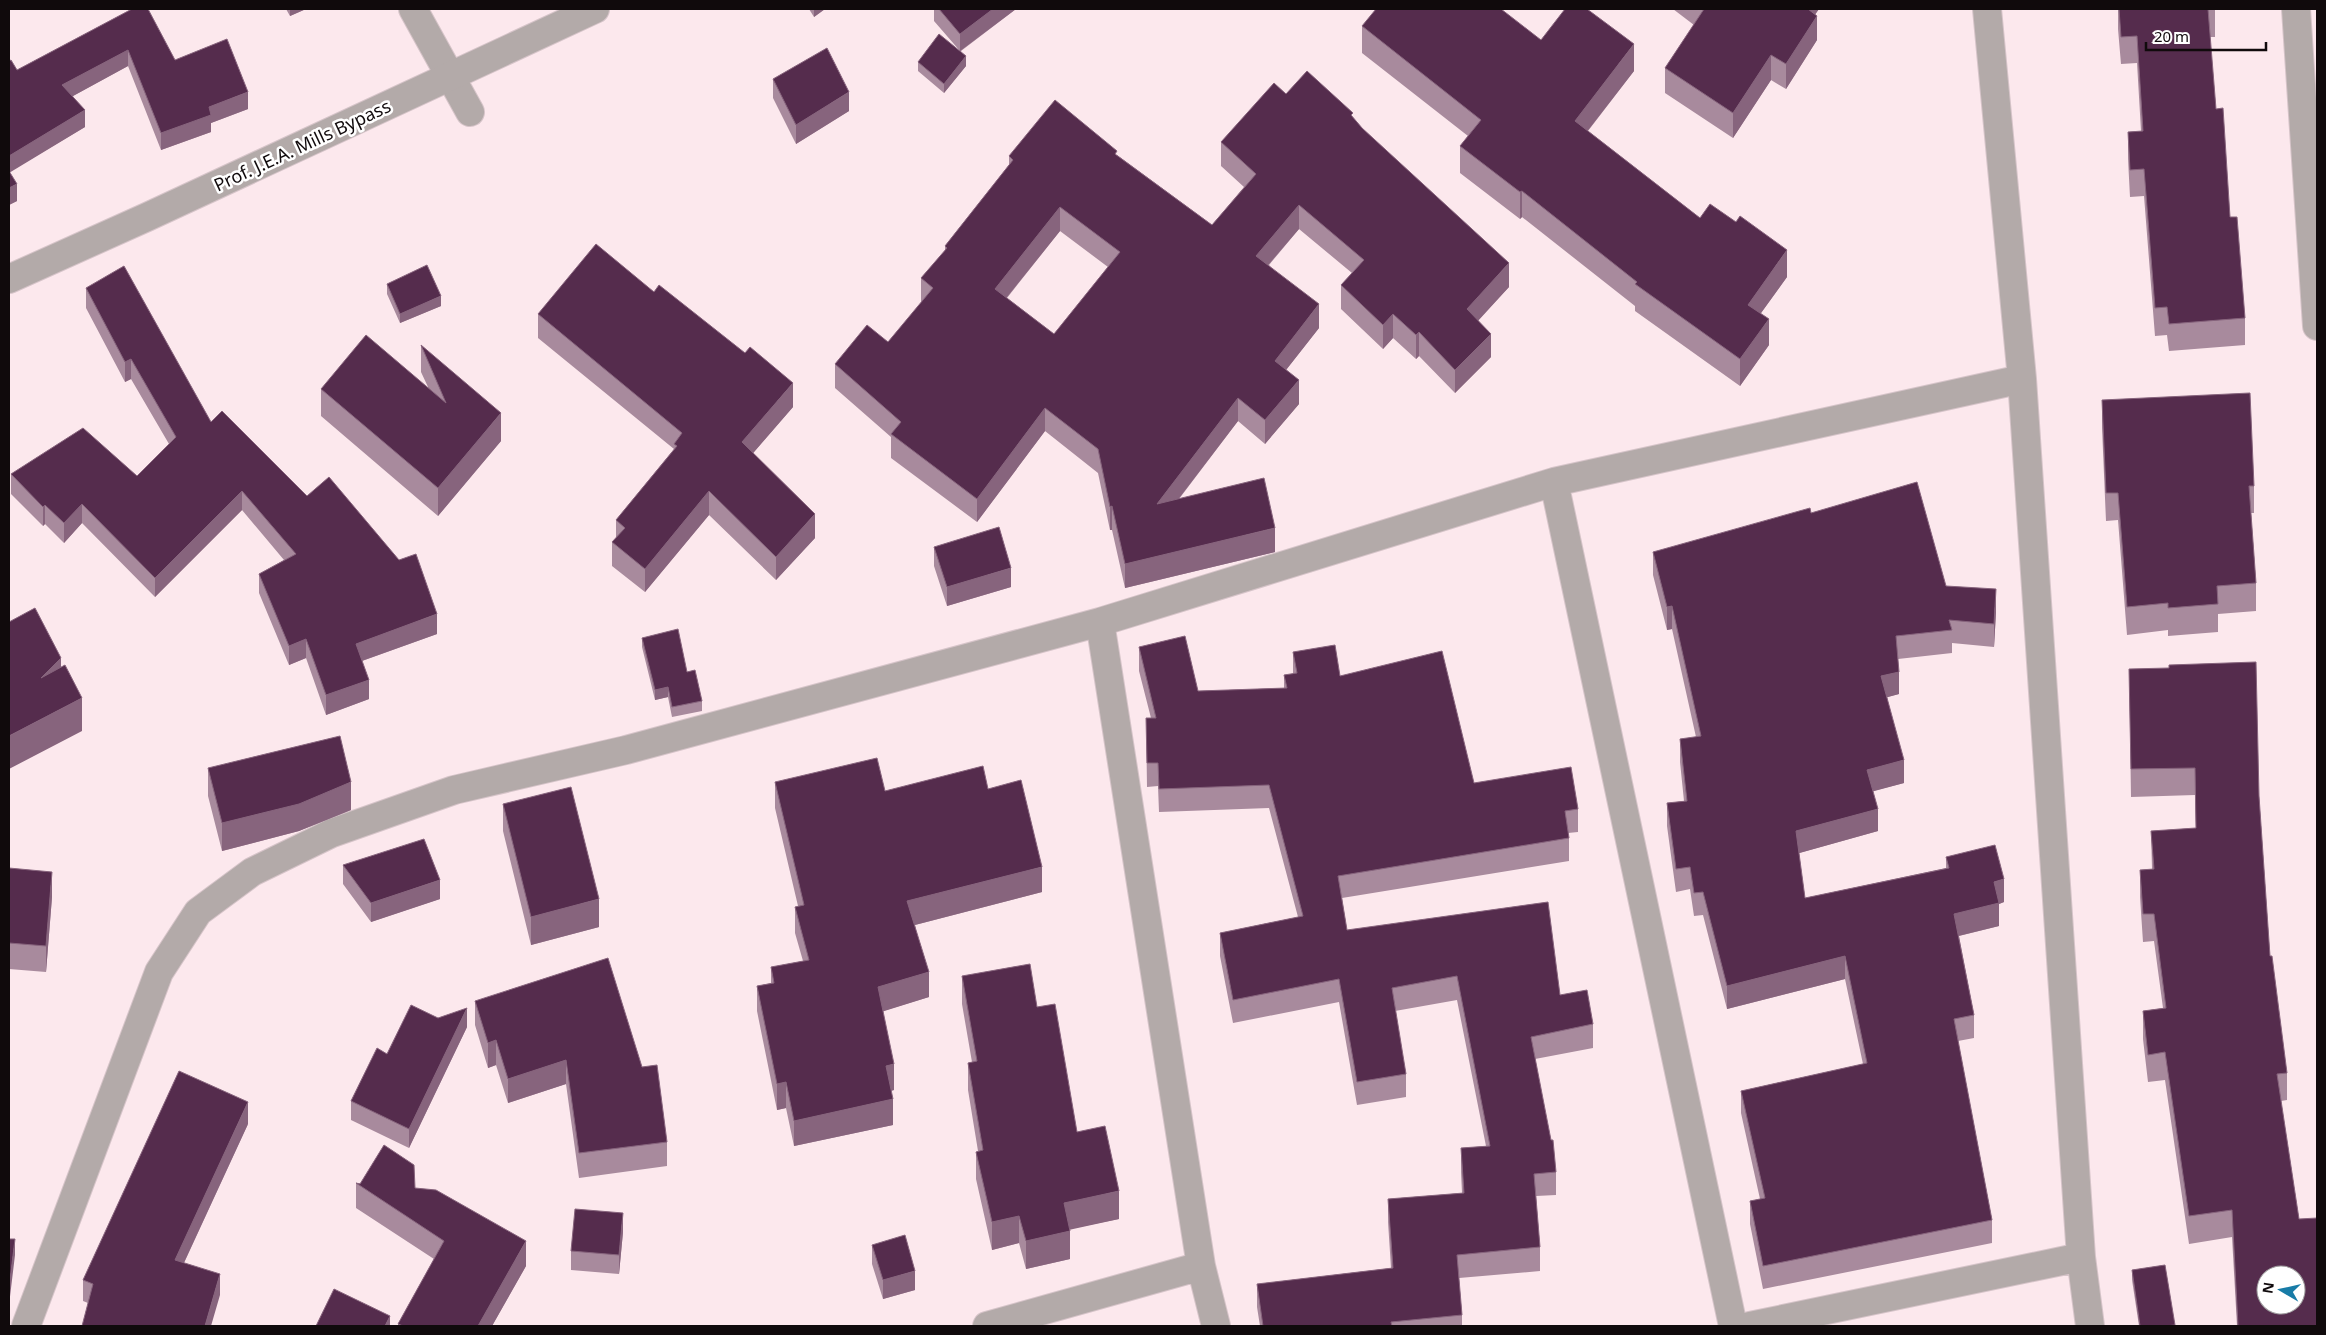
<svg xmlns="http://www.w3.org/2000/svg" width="2326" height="1335" viewBox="0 0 2326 1335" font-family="'Noto Sans',sans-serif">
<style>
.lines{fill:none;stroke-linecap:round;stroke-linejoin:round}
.minor-casing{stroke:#d6c4c9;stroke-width:30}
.tertiary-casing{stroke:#d6c4c9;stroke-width:30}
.minor{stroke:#b3aaa9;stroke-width:28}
.tertiary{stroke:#b3aaa9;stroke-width:28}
.wall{fill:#a88a9d;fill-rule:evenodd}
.shaded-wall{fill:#87647d}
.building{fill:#552c4d;stroke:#87647d;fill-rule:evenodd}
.labels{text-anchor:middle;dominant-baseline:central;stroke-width:5;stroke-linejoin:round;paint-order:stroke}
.street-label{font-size:18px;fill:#100a0c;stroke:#fff}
</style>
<rect width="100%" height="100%" fill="#fce8ed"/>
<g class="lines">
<!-- minor casing -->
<g class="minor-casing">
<path id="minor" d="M413,9L470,112
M1987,9L2022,379L2081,1257L2090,1326
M2296,9L2317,326
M1554,482L1733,1326
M1100,622L1201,1266L1216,1326
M26,1326L159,972L198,912L252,872L332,833L454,790L626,750L1100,622L1554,482L2022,379
M987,1326L1201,1266
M1750,1326L2081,1257"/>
</g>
<!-- tertiary casing -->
<g class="tertiary-casing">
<path id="tertiary" d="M9,279L147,217L595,9"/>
</g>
<!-- minor -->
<use href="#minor" class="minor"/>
<!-- tertiary -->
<use href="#tertiary" class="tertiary"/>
</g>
<!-- wall -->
<path class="wall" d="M132,9L175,60L248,109L211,123V132L161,150L128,66L73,96L85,127L9,172L17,201L9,205V61L17,70Z
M286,9H306L290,16Z
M809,9H825L814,17Z
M934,9H1016L961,51L966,66L944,93L918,71V62L960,51L934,21Z
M1673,9H1819L1815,14L1817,40L1786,89L1771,80L1733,138L1665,93V68L1694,25Z
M2118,9H2215V37H2210L2216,109L2230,217L2245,318V345L2169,351L2167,335L2155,336L2144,196L2130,197L2128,159V132L2141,131L2137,63L2121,64L2118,29Z
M1362,26L1541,40L1634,71L1588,131L1700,218L1787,277L1761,313L1769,345L1740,386L1635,311V306L1522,217L1520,219L1460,173V146L1468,136L1362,53Z
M773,79L849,111L796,144L773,98Z
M1286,94L1353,118L1509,287L1478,320L1491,357L1455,393L1419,356L1416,359L1393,338L1383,349L1341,309V285L1352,273L1299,229L1269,265L1319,328L1286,370L1299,404L1265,444L1238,421L1179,499L1275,552L1125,588L1112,530H1110L1098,473L1045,431L977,522L891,458V437L835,388V364L888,342L922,302L921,301V278L945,251V246L1009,165V156L1117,155L1212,225L1244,187L1221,166V142ZM1060,231L1108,267L1054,334L1007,298Z
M387,284L441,306L400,323L387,294Z
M86,288L211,422L437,634L362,661L369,699L326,715L306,658L289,665L259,593V574L284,560L242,510L155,597L82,523L64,543L45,524L43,526L11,494V474L137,476L169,444L131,379L125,382L86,308Z
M538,314L793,407L753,453L815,538L776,580L709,515L645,592L612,566V542L616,538V520L674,449L538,338Z
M421,345L501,441L438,516L321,416V389L428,387L421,372Z
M2102,400L2254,486V513H2251L2256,583V611L2218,614V632L2168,636V630L2127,635L2118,520L2106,521L2102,428Z
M1811,513L1946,586L1996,612L1994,647L1952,643V653L1898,659L1899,694L1887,697L1904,783L1873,791L1878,831L1799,853L1805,898L1946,868V857L2004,902L1999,904V926L1959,936L1974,1015V1038L1958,1041L1992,1220V1243L1763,1289L1750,1224V1201L1760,1199L1741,1113V1091L1863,1064L1845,979L1727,1009L1703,915L1694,916L1690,889L1676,892L1667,826V803L1684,801L1680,762V739L1696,737L1672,629L1667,630L1653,575V552Z
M934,547L1011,587L947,606L934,566Z
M642,638L687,672L702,701V711L672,717L668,697L655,700L642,647Z
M1139,647L1198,691L1284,688V675L1293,674V652L1340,676L1474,783L1578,809V832L1568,833L1569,838V861L1342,898L1347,930L1560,995L1593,1024V1048L1535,1059L1556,1172V1195L1536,1196L1540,1247V1271L1459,1278L1462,1315V1326H1260L1257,1307V1284L1391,1268L1388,1222V1199L1462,1193L1461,1172V1148L1486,1146L1457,1000L1395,1011L1406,1074V1097L1357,1105L1339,1002L1233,1023L1220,956V933L1298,917L1269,808L1159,812L1158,786L1147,787L1146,718H1151L1139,671Z
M2129,669L2259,796L2270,956L2287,1073V1100L2281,1101L2299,1219L2317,1326H2237L2232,1237L2189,1244L2165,1080L2148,1082L2143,1039V1011L2163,1008L2154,941L2143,942L2140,897V870L2152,869L2151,831L2196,828L2195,795L2131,797Z
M208,768L351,810L299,831L222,851L208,796Z
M775,782L885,791L988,789L1042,892L915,925L929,997L883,1011L894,1090L891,1091L893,1125L794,1146L786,1108L777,1110L757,1011V986L771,983V967L803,961L795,933V907L798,906L775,808Z
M503,804L599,927L531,945L503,831Z
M343,865L440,899L371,922L343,884Z
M9,868L52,897L46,972L9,969Z
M962,976L1037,1007L1077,1132L1119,1219L1069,1229L1070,1259L1026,1269L1019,1243L992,1250L976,1179V1152L978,1151L968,1090V1063L972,1062L962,1004Z
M475,1001L642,1067L667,1142V1166L579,1178L566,1084L508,1103L496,1065L488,1068L475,1025Z
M438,1018L467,1027L409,1148L351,1120V1101L387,1054Z
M248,1124L184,1263L220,1295L88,1303L83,1301V1280Z
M356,1183L415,1188L526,1266L492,1326H398V1324L434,1259L356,1208Z
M623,1232L619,1274L571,1270V1251Z
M872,1245L915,1290L883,1299L872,1264Z
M2165,1265L2175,1326H2139L2132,1280V1270Z"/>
<!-- shaded-wall -->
<path class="shaded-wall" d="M290,9H306L290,16Z
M814,9H825L814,17Z
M993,9H1016L960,51V34Z
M1804,9H1819L1804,31Z
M1817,16V40L1786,89V64Z
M1634,44V71L1575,147V121Z
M128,50V66L62,102V85Z
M1771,55V80L1733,138V113Z
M966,56V66L944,93V84Z
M248,92V109L211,123V132L161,150V133L209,107Z
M849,92V111L796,144V125Z
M85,110V127L9,173V156Z
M17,184V201L9,205V188Z
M1522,191V217L1520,219V192Z
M1299,205V229L1256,279V256Z
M1060,207V231L995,312V289Z
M1787,250V277L1748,331V305Z
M1509,263V287L1467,333V309Z
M441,296V306L400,323V314Z
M1319,304V328L1275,384V361Z
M1393,314V338L1383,349V325Z
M1769,319V345L1740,386V359Z
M1419,332V356L1416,359V335Z
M1491,334V357L1455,393V370Z
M131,359V379L125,382V362Z
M1299,380V404L1265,444V420Z
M793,383V407L742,466V442Z
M1238,398V421L1157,527V504Z
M1045,408V431L977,522V499Z
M501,413V441L438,516V488Z
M242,491V510L155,597V578Z
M709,491V515L645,592V569Z
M82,504V523L64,543V523Z
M45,505V524L43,526V507Z
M1112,506V530H1110V507Z
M815,514V538L776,580V557Z
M1275,528V552L1125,588V564Z
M1011,568V587L947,606V587Z
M1996,589V612L1994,647V624Z
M1672,606V629L1667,630V607Z
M437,614V634L356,663V644Z
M306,639V658L289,665V646Z
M61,658V691L41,678Z
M1899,672V694L1881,699V676Z
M369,680V699L326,715V695Z
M668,687V697L655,700V690Z
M82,698V731L9,769V736Z
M1904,760V783L1867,793V770Z
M351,782V810L299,831L222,851V823Z
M1878,809V831L1796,854V831Z
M1042,867V892L907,927V901Z
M52,872V897L46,972V946Z
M2004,879V902L1999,904V926L1954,937V914L1994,882Z
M440,880V899L371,922V903Z
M599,899V927L531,945V917Z
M1845,956V979L1727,1009V986Z
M929,972V997L878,1013V987Z
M467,1008V1027L409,1148V1129Z
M496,1040V1065L488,1068V1043Z
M566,1060V1084L508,1103V1079Z
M894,1064V1090L886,1092V1066Z
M786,1082V1108L777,1110V1084Z
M893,1099V1125L794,1146V1121Z
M248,1102V1124L175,1282V1260Z
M1119,1191V1219L1064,1231V1203Z
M623,1213V1232L619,1274V1255Z
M1019,1216V1243L992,1250V1222Z
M1070,1231V1259L1026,1269V1241Z
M15,1239V1255L9,1305V1289Z
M526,1241V1266L492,1326H478Z
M915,1271V1290L883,1299V1280Z
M220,1274V1295L211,1326H205Z
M390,1316V1326H385Z"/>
<!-- building -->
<path class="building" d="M132,9H148L175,60L227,39L248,92L209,107L211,115L161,133L128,50L62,85L85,110L9,156V61L11,60L17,70Z
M939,9H993L960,34Z
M1376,9H1501L1541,40L1565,9H1587L1634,44L1575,121L1700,218L1710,204L1736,222L1740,216L1787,250L1748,305L1769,319L1740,359L1635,284L1637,282L1522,191L1520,192L1460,146L1481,120L1362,26Z
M1704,9H1808L1817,16L1786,64L1771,55L1733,113L1665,68Z
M2119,9H2215H2208L2216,109L2223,108L2230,217H2237L2245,318L2169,324L2167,307L2155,308L2144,169L2130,170L2128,132L2143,131L2137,36L2121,37Z
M939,34L966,56L944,84L918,62Z
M827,48L849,92L796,125L773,79Z
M1307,71L1353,113L1351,115L1362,128L1509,263L1467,309L1491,334L1455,370L1419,332L1416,335L1393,314L1383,325L1341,285L1364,260L1299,205L1256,256L1319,304L1275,361L1299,380L1265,420L1238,398L1157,504L1264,478L1275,528L1125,564L1112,506L1110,507L1098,449L1045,408L977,499L891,434L901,422L835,364L867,325L888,342L933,288L921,278L947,248L945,246L1013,160L1009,156L1055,100L1117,151L1115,154L1212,225L1256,174L1221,142L1274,83L1286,94ZM1060,207L1120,252L1054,334L995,289Z
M9,171L17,184L9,188Z
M596,244L654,292L659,285L745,353L750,347L793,383L742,442L815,514L776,557L709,491L645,569L612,542L625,528L616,520L677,446L674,444L682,433L538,314Z
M427,265L441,296L400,314L387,284Z
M124,266L211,422L222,411L307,496L329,477L399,560L416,554L437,614L356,644L369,680L326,695L306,639L289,646L259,574L296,554L242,491L155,578L82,504L64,523L45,505L43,507L11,474L83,428L137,476L176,437L131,359L125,362L86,288Z
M366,335L446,403L421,345L501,413L438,488L321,389Z
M2250,393L2254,486H2249L2256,583L2217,586L2218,604L2168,608V603L2127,607L2118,493H2106L2102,400Z
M1917,482L1946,586L1996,589L1994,624L1949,620L1952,630L1896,636L1899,672L1881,676L1904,760L1867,770L1878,809L1796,831L1805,898L1949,868L1946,857L1995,845L2004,879L1994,882L1999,903L1954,914L1974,1015L1954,1019L1992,1220L1763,1266L1750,1201L1765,1198L1741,1091L1867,1063L1845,956L1727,986L1703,892L1694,893L1690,867L1676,869L1667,803L1687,801L1680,739L1701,736L1672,606L1667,607L1653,552L1810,508L1811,513Z
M999,527L1011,568L947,587L934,547Z
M35,608L61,658L41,678L65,665L82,698L9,736V622Z
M678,629L687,672L695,670L702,701L672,707L668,687L655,690L642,638Z
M1185,636L1198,691L1287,688L1284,675L1297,673L1293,652L1335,645L1340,676L1442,651L1474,783L1571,767L1578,809L1565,811L1569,838L1338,876L1347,930L1548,902L1560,995L1587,990L1593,1024L1531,1037L1551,1140H1553L1556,1172L1534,1174L1540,1247L1457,1255L1462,1315L1391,1322L1392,1326H1263L1257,1284L1393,1268L1388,1199L1464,1193L1461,1148L1490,1146L1457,976L1392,988L1406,1074L1357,1082L1339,979L1233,1000L1220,933L1303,916L1269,785L1159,789L1158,763H1147L1146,718H1156L1139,647Z
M2256,662L2259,796L2270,956H2272L2287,1073L2277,1074L2299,1219L2317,1218V1326H2238L2232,1210L2189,1216L2165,1052L2148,1055L2143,1011L2166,1008L2154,914H2143L2140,870L2154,869L2151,831L2196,828L2195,768L2131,769L2129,669L2169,668V665ZM2266,1275H2296V1305H2266Z
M340,736L351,782L299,804L222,823L208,768Z
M877,758L885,791L983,766L988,789L1021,780L1042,867L907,901L929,972L878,987L894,1064L886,1066L893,1099L794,1121L786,1082L777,1084L757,986L774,983L771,967L809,960L795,907L804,905L775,782Z
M571,787L599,899L531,917L503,804Z
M424,839L440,880L371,903L343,865Z
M9,868L52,872L46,946L9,943Z
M608,958L642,1067L657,1065L667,1142L579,1153L566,1060L508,1079L496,1040L488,1043L475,1001Z
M1030,964L1037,1007L1055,1004L1077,1132L1105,1126L1119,1191L1064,1203L1070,1231L1026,1241L1019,1216L992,1222L976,1152L983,1150L968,1063L977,1061L962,976Z
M411,1005L438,1018L467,1008L409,1129L351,1101L377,1048L387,1054Z
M179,1071L248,1102L175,1260L220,1274L205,1326H82L93,1284L83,1280Z
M384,1145L414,1165L415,1188L436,1190L526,1241L478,1326H403L398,1324L444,1241L356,1183L360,1184Z
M575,1209L623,1213L619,1255L571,1251Z
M905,1235L915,1271L883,1280L872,1245Z
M9,1239H15L9,1289Z
M2165,1265L2175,1325L2166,1326H2140L2132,1270Z
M334,1289L390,1316L385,1326H316Z"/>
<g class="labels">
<!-- street labels -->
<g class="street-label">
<text transform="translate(302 145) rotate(-25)">Prof. J.E.A. Mills Bypass</text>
</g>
</g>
<!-- border -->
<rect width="2326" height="1335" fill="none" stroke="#100a0c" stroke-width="20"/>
<!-- north arrow -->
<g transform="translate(2281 1290) rotate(279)"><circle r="24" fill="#ffffff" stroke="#9f9d9e"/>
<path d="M0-4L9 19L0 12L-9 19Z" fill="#187ca7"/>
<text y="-8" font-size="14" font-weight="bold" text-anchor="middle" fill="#100a0c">N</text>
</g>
<!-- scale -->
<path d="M2146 42v8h120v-8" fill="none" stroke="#100a0c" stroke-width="2.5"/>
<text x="2154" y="42" font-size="15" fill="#100a0c" stroke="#ffffff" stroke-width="4" paint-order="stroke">20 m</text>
</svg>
